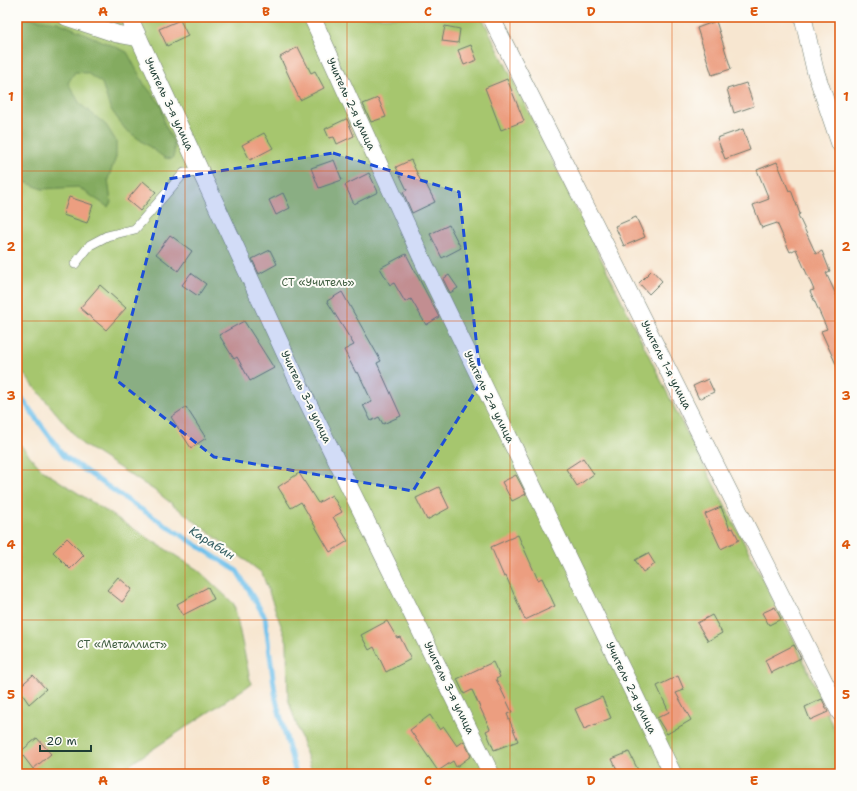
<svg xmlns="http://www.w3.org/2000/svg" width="857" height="791" viewBox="0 0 857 791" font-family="'Shantell Sans',sans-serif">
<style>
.green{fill:#a6c66e;stroke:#628251}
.forest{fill:#84ab61;stroke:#52744a}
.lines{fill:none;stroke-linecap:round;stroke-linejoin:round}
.stream{stroke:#70c1ec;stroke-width:5}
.building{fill:#ec9e80}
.service-casing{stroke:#6b786b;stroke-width:10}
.minor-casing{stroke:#6b786b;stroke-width:18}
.service{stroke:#fff;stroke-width:9}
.minor{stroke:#fff;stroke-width:17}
.marked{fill:#1d4ed8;fill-opacity:0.2;stroke:#1d4ed8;stroke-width:3;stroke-dasharray:8 5;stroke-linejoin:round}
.grid{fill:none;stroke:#de580e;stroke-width:1;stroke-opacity:0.55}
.labels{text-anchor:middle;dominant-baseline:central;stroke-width:4;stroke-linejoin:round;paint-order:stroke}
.street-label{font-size:11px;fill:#1f3d34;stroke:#fdfcf7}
.park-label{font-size:11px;fill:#415f42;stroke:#fdfcf7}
.water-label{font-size:12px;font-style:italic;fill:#335e62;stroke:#fdfcf7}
.neatline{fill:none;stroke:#de580e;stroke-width:1.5}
.grid-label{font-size:13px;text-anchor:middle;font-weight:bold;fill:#de580e}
</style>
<rect width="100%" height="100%" fill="#fdfcf7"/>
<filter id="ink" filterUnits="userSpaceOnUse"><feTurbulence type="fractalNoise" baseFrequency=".025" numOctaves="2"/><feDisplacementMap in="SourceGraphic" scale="8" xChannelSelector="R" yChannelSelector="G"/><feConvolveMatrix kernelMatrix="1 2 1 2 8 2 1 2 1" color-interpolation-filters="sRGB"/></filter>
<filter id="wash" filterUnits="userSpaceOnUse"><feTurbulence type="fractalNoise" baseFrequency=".012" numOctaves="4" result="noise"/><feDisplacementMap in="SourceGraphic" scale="16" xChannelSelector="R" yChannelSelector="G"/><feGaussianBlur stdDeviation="0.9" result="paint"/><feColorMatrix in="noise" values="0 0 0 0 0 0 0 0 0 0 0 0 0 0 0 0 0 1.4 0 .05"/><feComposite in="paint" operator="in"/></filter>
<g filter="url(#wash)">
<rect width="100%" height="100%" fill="#f7e6d0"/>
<!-- green -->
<path class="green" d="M17,17H482L685,429L792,635L840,742V774H313L288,699L287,642L262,573L154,490L82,444L17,366Z
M17,441L42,470L198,570L234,604L251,684L129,765L137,774H17Z"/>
<!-- forest -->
<path class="forest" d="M17,17L58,22L127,52L144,84L162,106L164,123L174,143V154L172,159L165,158L125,129L110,108L102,83L87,73L75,72L68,83L80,104L106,125L116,141V157L108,179L111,202L108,207L78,187L42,189L25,182L17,174Z
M92,17H119V24Z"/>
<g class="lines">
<!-- stream -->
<path class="stream" d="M17,392L64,456L136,506L237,571L265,617L276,700L296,774"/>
</g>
<g id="blocks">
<!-- building -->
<path class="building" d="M180,20L188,36L167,46L159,29Z
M716,21L731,69L712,75L697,28Z
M445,26L460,29L458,43L442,41Z
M471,45L477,60L464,65L458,50Z
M298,47L311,73L315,71L324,88L300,100L280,57Z
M507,79L524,121L501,130L485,88Z
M746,83L754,106L734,113L727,89Z
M378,98L386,117L371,122L363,104Z
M346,119H347L354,136L337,144L334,137L329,138L325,129Z
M743,129L750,150L725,159L717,138Z
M264,133L273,148L250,160L242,145Z
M334,160L342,180L319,188L311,168Z
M411,160L422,184L425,182L435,202L412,213L403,192L407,190L396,167Z
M777,162L789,191L791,190L800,214L798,215L816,254L822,251L830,271L826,273L840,303V373L821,331L827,329L810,291L814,290L796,249L790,252L777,223L762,228L753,205L769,199L757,170Z
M369,173L378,192L354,204L345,185Z
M143,181L156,192L140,211L127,200Z
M283,193L290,208L276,215L269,200Z
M69,197L93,205L87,223L63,215Z
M636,217L645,237L624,246L615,226Z
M449,225L461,248L442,258L430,234Z
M170,235L192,251L178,271L156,254Z
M270,250L277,264L259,274L252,259Z
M406,254L439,317L426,325L411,299L405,302L394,283L390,285L380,268Z
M652,270L662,281L649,294L639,283Z
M191,273L206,284L198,296L182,285Z
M449,275L458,288L450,293L443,279Z
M100,285L126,308L106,330L80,308Z
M342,292L381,361L377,363L401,416L383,424L379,417L371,421L363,405L372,402L358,372L356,373L344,350L354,345L327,301Z
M244,321L274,368L250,381L237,357L234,359L219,335Z
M708,379L714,392L699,399L693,386Z
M186,407L206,438L191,448L171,417Z
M583,458L594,474L577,486L566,469Z
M299,473L318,503L332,495L342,512L333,517L348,541L330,552L301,502L291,508L278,487Z
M516,475L526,494L512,501L502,482Z
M439,487L449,508L427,520L416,498Z
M721,507L730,529L733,528L739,540L721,549L705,514Z
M518,535L538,580L542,578L555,606L525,620L506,576L504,577L491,547Z
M67,538L84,555L70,569L53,552Z
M648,553L655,564L643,572L635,560Z
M118,577L132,589L122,602L107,590Z
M208,587L214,599L183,615L177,604Z
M775,607L781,619L769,625L762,613Z
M712,615L722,633L708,641L697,623Z
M387,621L397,638L400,637L411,659L386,672L374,647L369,650L361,635Z
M794,645L801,658L771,673L765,660Z
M493,662L500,677L496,679L512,712L507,714L518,741L494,750L486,731L490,729L472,690L464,694L457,679Z
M33,675L46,689L29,704L18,688Z
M678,676L684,690L676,693L691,720L667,734L657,718L669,712L657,686Z
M602,697L611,718L584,729L575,709Z
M822,699L828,712L810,720L805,707Z
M430,715L440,730L444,727L457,746L464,741L471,756L456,767L453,761L438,771L410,730Z
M37,738L51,754L33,769L20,752Z
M629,752L640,774H619L612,759Z"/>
</g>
</g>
<g filter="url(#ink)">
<use href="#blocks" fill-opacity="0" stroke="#6b786b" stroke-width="1"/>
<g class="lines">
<!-- service casing -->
<g class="service-casing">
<path id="service" d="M75,264L90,245L107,236L135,229L184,173L201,172"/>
</g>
<!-- minor casing -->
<g class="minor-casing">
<path id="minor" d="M66,17L117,34L139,38
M129,17L307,401L491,774
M312,17L424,263L673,774
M491,17L840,713
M803,17L815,70L840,144"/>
</g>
<!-- service -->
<use href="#service" class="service"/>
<!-- minor -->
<use href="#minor" class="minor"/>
</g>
</g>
<!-- marked area -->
<path class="marked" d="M333,153L459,192L481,382L413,491L214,457L115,379L168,179Z"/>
<!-- grid -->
<path class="grid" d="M185,17V774M347,17V774M510,17V774M672,17V774M17,171H840M17,321H840M17,470H840M17,620H840"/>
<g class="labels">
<!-- street labels -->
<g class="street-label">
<text transform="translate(169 104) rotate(65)">Учитель 3-я улица</text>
<text transform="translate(351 104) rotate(65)">Учитель 2-я улица</text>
<text transform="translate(666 365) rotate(63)">Учитель 1-я улица</text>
<text transform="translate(306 397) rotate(64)">Учитель 3-я улица</text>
<text transform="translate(489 397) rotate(64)">Учитель 2-я улица</text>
<text transform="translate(449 688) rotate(64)">Учитель 3-я улица</text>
<text transform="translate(631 688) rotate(64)">Учитель 2-я улица</text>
</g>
<!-- park labels -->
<g class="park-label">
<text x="318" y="282">СТ «Учитель»</text>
<text x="122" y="644">СТ «Металлист»</text>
</g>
<!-- water labels -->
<g class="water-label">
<text transform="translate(212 543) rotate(32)">Карабин</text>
</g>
</g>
<!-- margin -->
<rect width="857" height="791" fill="none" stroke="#fdfcf7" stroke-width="44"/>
<!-- scale -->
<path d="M40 745v6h51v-6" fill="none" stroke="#1f3d34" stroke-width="2"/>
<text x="46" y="745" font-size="12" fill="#1f3d34" stroke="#fdfcf7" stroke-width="3" paint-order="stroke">20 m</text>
<rect x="22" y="22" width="813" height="747" class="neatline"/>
<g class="grid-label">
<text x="103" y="16">A</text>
<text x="266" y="16">B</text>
<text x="428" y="16">C</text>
<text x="591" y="16">D</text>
<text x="754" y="16">E</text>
<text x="11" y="101">1</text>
<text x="846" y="101">1</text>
<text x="11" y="251">2</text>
<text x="846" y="251">2</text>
<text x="11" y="400">3</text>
<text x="846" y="400">3</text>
<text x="11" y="549">4</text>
<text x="846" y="549">4</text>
<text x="11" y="699">5</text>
<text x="846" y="699">5</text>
<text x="103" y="785">A</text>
<text x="266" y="785">B</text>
<text x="428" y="785">C</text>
<text x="591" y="785">D</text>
<text x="754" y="785">E</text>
</g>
</svg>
